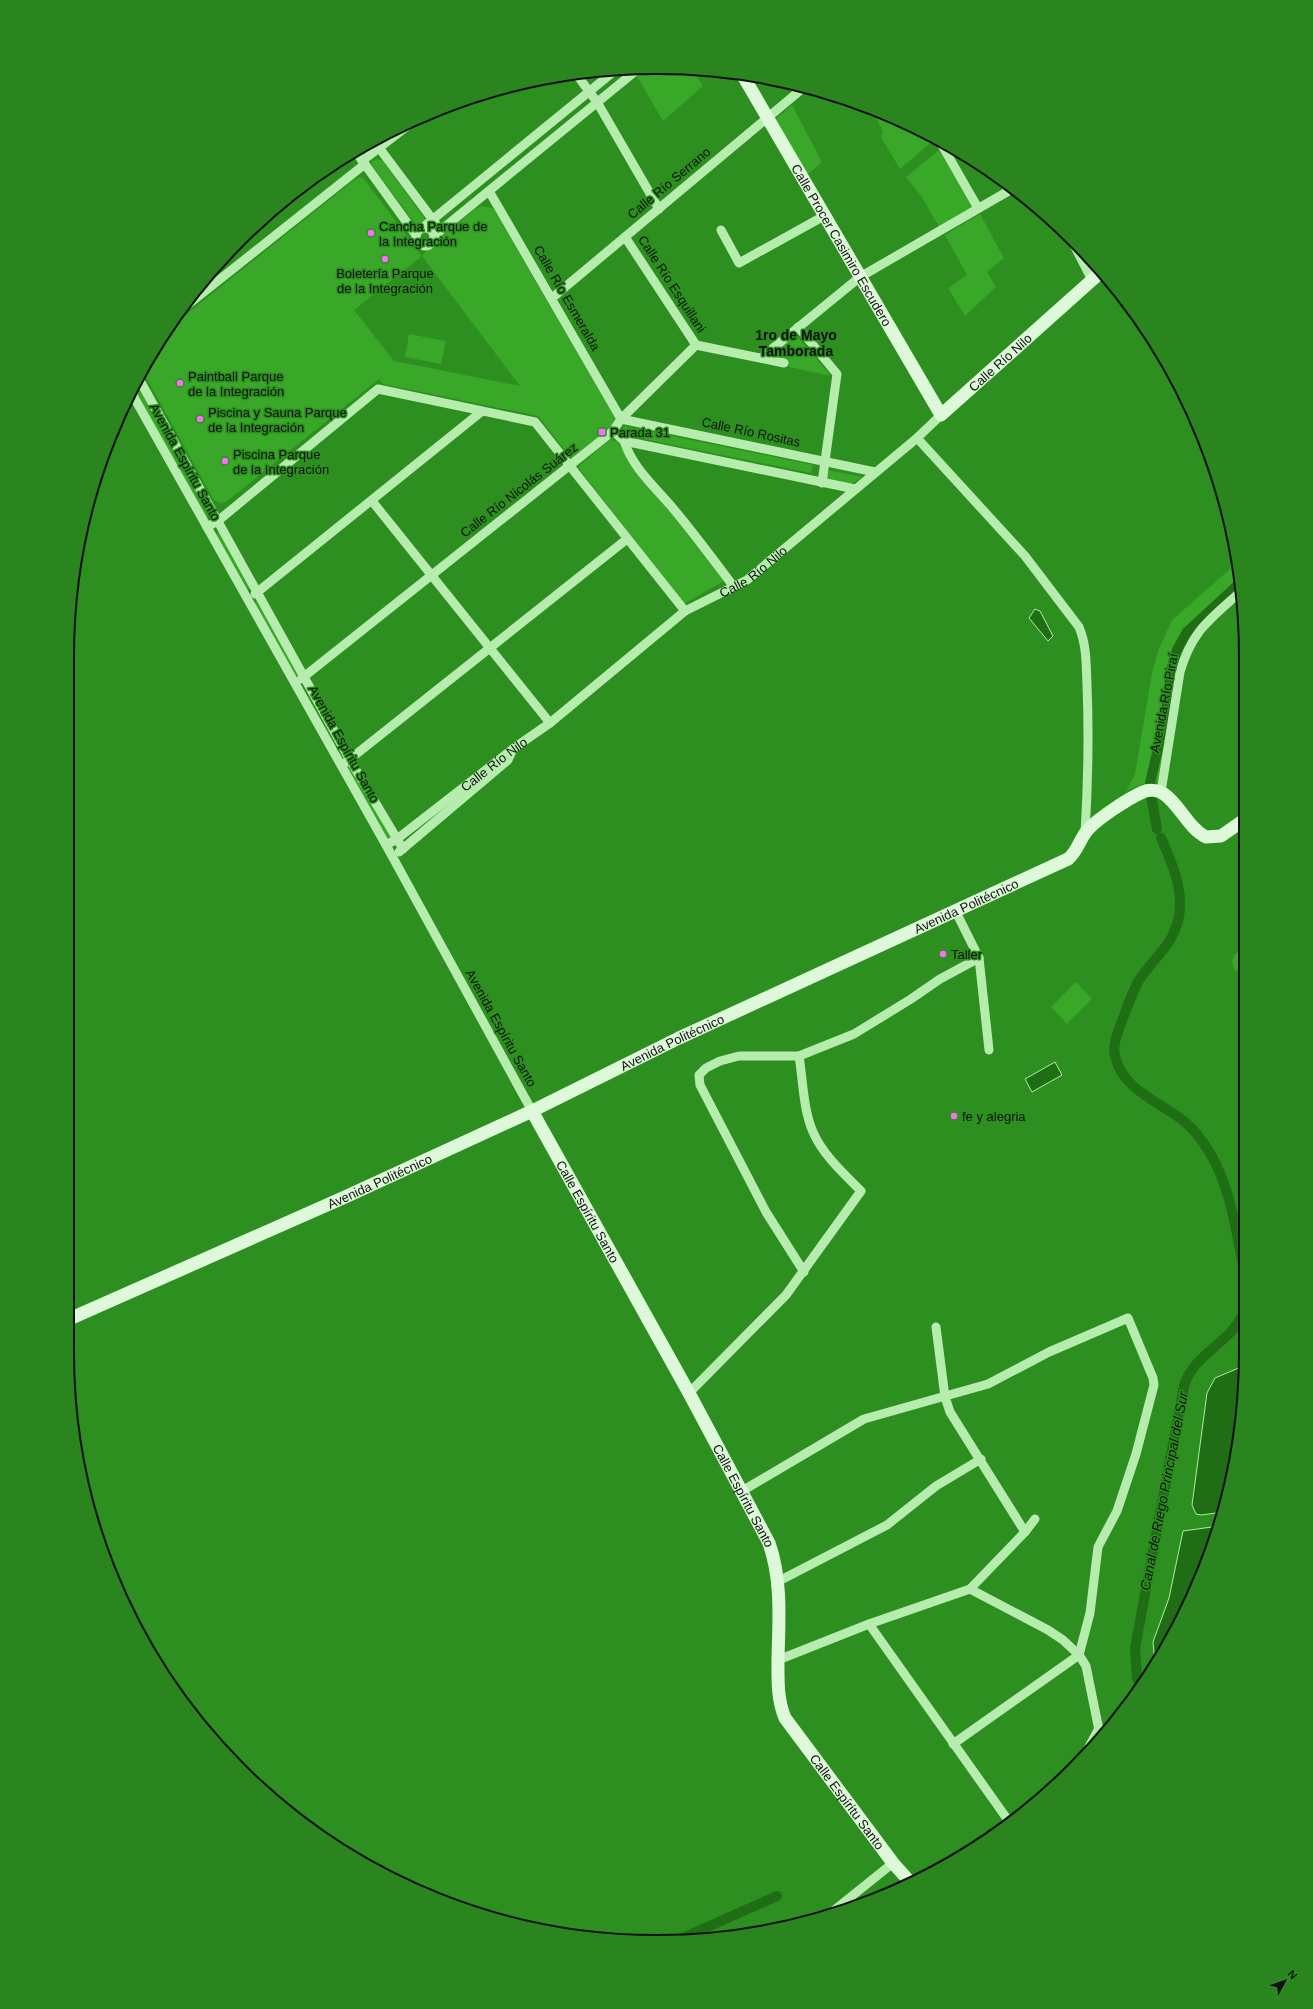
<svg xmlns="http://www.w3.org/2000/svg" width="1313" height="2009" viewBox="0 0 1313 2009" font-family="Arial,sans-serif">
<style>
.green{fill:#39a728;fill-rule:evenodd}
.water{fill:#1f6d15;stroke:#adeea1}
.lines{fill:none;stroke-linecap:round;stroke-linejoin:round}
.canal{stroke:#1f6d15;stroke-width:10}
.street{stroke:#b6edae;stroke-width:9}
.secondary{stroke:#def9da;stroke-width:13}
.poi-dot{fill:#fb6ef7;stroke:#2c8f1f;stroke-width:1.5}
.labels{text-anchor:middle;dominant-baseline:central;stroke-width:3;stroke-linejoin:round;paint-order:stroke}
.street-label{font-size:13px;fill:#111;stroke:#2c8f1f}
.poi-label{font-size:13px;fill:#111;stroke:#2c8f1f;text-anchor:start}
.neighbourhood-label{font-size:14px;font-weight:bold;fill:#111;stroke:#2c8f1f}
.water-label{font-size:14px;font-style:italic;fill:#111;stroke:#2c8f1f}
.rim{fill:none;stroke:#111;stroke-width:2}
</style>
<rect width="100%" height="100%" fill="#2c8f1f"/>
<!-- green -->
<path class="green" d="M645,69L694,71L703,86L663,121L637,76Z
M792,105L822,162L807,175L776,119Z
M878,113L932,137L934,140L900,169L881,137L883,131L875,115Z
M939,150L974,207L939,227L922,197L906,177Z
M376,159L382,160L425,219V221L419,226L416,225L373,167L371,162Z
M360,177L364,179L422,256L439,239L475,209L481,206L493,208L615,418L611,427L571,458L538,416L383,384L379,379L226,502L220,503L214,500L142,370L176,320L188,313L354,180ZM422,256L520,386L394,361L354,310Z
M980,214L1004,258L987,272L996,287L965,316L948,288L967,275L945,235Z
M409,334L446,341L441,364L405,357Z
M793,336L798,337L831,376L789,367V365L787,363L769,355Z
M137,381L211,514L206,519L133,389Z
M623,426L813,465L811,473L624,435Z
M609,440L617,441L637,475L672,513L724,581L684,604L578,467Z
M827,470L863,477L851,484L826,479Z
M221,531L252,587L247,590L216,534Z
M1235,560L1240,589L1196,629L1187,643L1177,671L1158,782L1143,784L1126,791L1135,774L1152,673L1158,651L1172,620L1229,570Z
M259,600L299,674L295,677L254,603Z
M351,768L393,838L387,841L347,770Z
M1243,950V974L1234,969L1232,961L1235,954Z
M1076,982L1092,999L1067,1024L1051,1007Z"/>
<!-- water -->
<path class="water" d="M1035,609L1040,611L1053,636L1048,641L1029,618Z
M1055,1062L1062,1075L1032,1092L1025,1079Z
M1241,1367V1429L1226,1505L1224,1512L1201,1515L1196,1514L1192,1505L1207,1393L1215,1378Z
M1219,1526L1201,1578L1155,1664L1153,1642L1169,1598L1183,1531Z"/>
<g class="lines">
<!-- canal -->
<path class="canal" d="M1150,783L1165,718L1171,671L1177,650L1187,632L1239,584
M1151,796L1157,829
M1161,838C1177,873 1192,911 1166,946C1157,958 1146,969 1138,982C1132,993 1128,1006 1123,1018C1119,1030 1112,1043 1115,1056C1123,1095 1173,1105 1195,1132C1226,1168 1234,1216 1242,1261
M1141,1687L1137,1678L1135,1648L1184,1386C1193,1355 1228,1344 1242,1316
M676,1941L777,1896"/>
<!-- street -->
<g class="street">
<path d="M577,75L597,102L659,209"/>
<path d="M939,140L978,208"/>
<path d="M374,141L436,224"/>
<path d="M356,152L416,235"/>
<path d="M362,161L414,121"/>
<path d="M489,191L621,419"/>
<circle cx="425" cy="237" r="9"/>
<path d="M421,229L618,68"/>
<path d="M721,230L739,263L824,216"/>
<path d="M625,237L696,345"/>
<path d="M433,239L441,230L638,69"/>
<path d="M1073,243L1092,280"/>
<path d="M552,298L803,88"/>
<path d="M185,307L365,164"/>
<path d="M798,327L837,374L822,483"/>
<path d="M696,345L784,363"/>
<path d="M761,358L860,277L1012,189"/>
<path d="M138,377L350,760L403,849"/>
<path d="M131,392L386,845L532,1111"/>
<path d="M621,419L875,472"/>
<path d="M613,431L624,441L855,489"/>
<path d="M917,438L1025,556L1079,627C1087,646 1086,665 1087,685C1089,734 1088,783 1085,833"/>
<path d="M624,441C634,471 657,488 676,512C696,536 715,562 734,587"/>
<path d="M372,501L550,723"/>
<path d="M207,527L219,520L378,389L535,422L685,611"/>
<path d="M255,594L481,412"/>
<path d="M301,679L613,431L621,419L696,345"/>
<path d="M345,763L627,539"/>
<path d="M1161,792L1180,672C1192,630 1210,620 1240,592"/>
<path id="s1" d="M386,845L397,839L514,748L550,723L685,611L747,580L917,438L941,415"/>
<path d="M399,852L508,760L513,749"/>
<path d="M956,912L979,958L989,1050"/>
<path d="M804,1272L766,1212L700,1085L699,1075L706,1068L720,1061L739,1056H799L854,1034L911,999L940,979L979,958"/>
<path d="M936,1327L945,1397L950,1412L1025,1532"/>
<path d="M689,1393L786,1295L861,1191C843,1173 823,1155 813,1132C803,1109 803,1080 799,1056"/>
<path d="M742,1491L864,1419L988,1384L1049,1352L1128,1318L1153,1378L1154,1385L1136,1454L1117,1511L1098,1547L1090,1613L1079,1655L953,1744"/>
<path d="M779,1581L887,1525L936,1486L981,1459"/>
<path d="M970,1589L1025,1532L1035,1519"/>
<path d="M869,1624L1010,1823"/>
<path d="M778,1660L869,1624L970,1589L1048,1630L1063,1640L1079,1655L1086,1666L1101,1740"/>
<path d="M1083,1758L1099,1728"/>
<path d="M827,1916L893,1863"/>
</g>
<!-- secondary -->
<g class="secondary">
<path id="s2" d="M742,74L941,415L1101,272"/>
<path id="s3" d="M532,1111L689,1393L769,1543C782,1580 779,1619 778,1658C778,1679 777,1699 785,1718L893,1863L910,1882"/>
<path id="s4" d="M67,1320L345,1197L532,1111L679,1038L1068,859C1077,852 1079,841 1086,832C1095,820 1129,798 1143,792C1149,789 1158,790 1164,794C1180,805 1188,828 1206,837L1221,836L1244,820"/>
</g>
</g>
<!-- markers -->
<g class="poi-dot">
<circle cx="371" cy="233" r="4"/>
<circle cx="385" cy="259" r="4"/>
<circle cx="180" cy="383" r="4"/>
<circle cx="200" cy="419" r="4"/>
<rect x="598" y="428" width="8" height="8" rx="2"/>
<circle cx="225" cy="461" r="4"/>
<circle cx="943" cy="954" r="4"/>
<circle cx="954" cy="1116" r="4"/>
</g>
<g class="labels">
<!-- street labels -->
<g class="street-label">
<text transform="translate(669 183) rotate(-40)">Calle Río Serrano</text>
<text stroke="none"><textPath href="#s2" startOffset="198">Calle Procer Casimiro Escudero</textPath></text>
<text transform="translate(672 284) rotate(57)">Calle Río Esquillani</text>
<text transform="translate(567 298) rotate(60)">Calle Río Esmeralda</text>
<text stroke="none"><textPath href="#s2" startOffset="474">Calle Río Nilo</textPath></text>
<text transform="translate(751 432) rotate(12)">Calle Río Rositas</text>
<text transform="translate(185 462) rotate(61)">Avenida Espíritu Santo</text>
<text transform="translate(519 490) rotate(-38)">Calle Río Nicolás Suárez</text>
<text stroke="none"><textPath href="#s1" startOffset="459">Calle Río Nilo</textPath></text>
<text transform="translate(1164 703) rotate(-79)">Avenida Río Piraí</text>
<text transform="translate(344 744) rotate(61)">Avenida Espíritu Santo</text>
<text stroke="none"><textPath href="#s1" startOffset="135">Calle Río Nilo</textPath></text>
<text stroke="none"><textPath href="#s4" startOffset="990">Avenida Politécnico</textPath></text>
<text transform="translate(501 1028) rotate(61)">Avenida Espíritu Santo</text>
<text stroke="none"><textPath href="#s4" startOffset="666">Avenida Politécnico</textPath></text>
<text stroke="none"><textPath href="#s4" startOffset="342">Avenida Politécnico</textPath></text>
<text stroke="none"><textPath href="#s3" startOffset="115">Calle Espíritu Santo</textPath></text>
<text stroke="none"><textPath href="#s3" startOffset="439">Calle Espíritu Santo</textPath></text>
<text stroke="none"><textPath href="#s3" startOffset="774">Calle Espíritu Santo</textPath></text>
</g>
<!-- poi labels -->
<g class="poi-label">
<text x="379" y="226">Cancha Parque de<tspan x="379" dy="15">la Integración</tspan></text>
<text x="385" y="273" text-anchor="middle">Boletería Parque<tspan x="385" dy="15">de la Integración</tspan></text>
<text x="188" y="376">Paintball Parque<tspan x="188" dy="15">de la Integración</tspan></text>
<text x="208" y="412">Piscina y Sauna Parque<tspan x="208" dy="15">de la Integración</tspan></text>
<text x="610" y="432">Parada 31</text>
<text x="233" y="454">Piscina Parque<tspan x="233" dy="15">de la Integración</tspan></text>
<text x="951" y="954">Taller</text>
<text x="962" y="1116">fe y alegria</text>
</g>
<!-- neighbourhood labels -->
<g class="neighbourhood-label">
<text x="796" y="335">1ro de Mayo<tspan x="796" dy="16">Tamborada</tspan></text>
</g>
<!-- water labels -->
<g class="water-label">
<text transform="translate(1164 1491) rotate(-79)">Canal de Riego Principal del Sur</text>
</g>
</g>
<!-- crop -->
<path d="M0 0H1313V2009H0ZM656 74H657A582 582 0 0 1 1239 656V1353A582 582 0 0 1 657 1935H656A582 582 0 0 1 74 1353V656A582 582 0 0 1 656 74Z" fill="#2a851e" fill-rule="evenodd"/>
<path class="rim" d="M656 74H657A582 582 0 0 1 1239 656V1353A582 582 0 0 1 657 1935H656A582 582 0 0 1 74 1353V656A582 582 0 0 1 656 74Z"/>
<!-- north arrow -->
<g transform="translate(1285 1981) rotate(50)" stroke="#2c8f1f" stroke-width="3" paint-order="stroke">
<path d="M0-3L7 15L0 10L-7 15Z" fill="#111111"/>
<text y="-6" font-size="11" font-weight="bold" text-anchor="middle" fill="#111111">N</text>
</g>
</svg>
